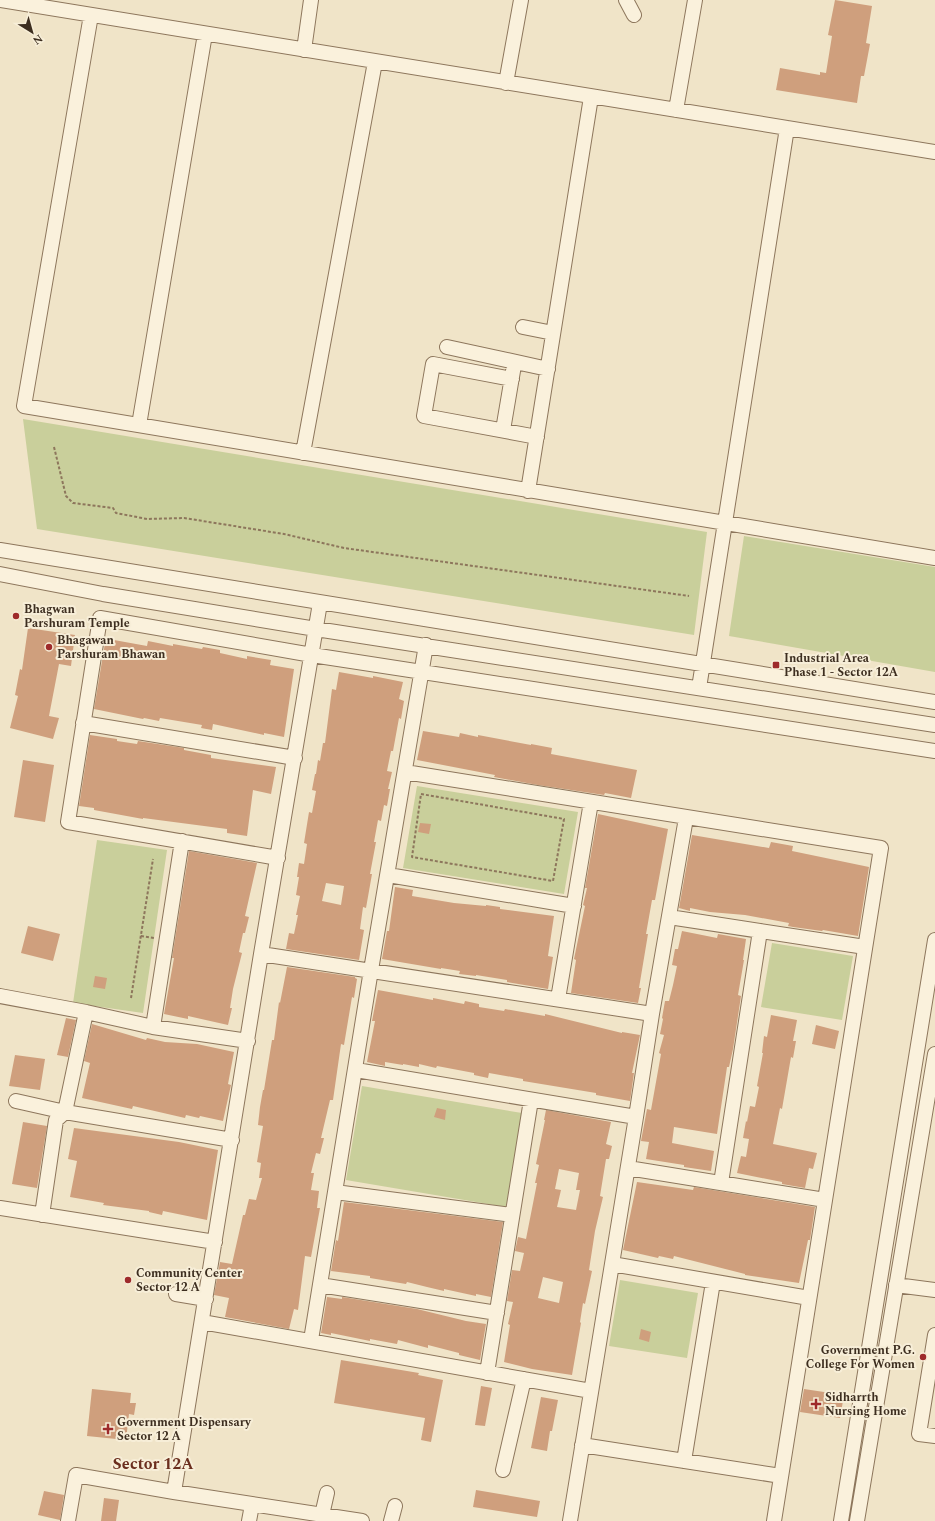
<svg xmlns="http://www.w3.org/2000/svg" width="935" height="1521" viewBox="0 0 935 1521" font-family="Spectral,serif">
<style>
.green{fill:#c9cf9b}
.building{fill:#cf9f7d;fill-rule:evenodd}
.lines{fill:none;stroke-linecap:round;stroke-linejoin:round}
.minor-casing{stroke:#8d765c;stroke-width:16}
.path{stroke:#8d765c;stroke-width:2;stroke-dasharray:3 2;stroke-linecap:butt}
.minor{stroke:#faf1dc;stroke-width:14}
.poi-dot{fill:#9e2a2b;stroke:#f7eed8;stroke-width:1.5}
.labels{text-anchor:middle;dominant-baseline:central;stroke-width:4;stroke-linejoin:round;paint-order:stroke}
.poi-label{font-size:12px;font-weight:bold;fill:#3d2e20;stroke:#f7eed8;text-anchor:start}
.district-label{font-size:16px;font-weight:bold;fill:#6b2e1e;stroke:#f7eed8}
</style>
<rect width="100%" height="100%" fill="#f0e4c8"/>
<!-- green -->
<path class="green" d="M23,419L707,532L694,635L37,529Z
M744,536L935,567V672L729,636Z
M417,786L578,812L564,894L403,868Z
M97,840L167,850L143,1013L73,1003Z
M772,943L853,956L842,1020L761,1007Z
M362,1086L522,1113L506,1207L346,1180Z
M620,1280L698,1293L687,1358L609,1346Z"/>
<!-- building -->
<path class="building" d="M835,0L872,6L866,43L870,44L864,76H861L857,103L776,90L780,68L820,75V72L826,73L832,36L828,35Z
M28,628L75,635L71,666L59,664L49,716L59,718L53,739L10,728L18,696L15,695L20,669L22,670Z
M106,637L114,638V640L147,646L148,641L173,646V644L202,649L203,647L220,650V653L247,659V656L271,660L270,665L294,669L284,737L264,733V735L213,724L212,730L201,728L202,725L160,718L159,721L144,718L143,719L94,709Z
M339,672L373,678V676L403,682L399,699L404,701L401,719L399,718L393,751H391L387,771L392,772L388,789H390L387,806L384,805L381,821L378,820L374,842H376L370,874H372L366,908L363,907L360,929L364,930L359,960L286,949L289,933L294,934L298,915H296L300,896L296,895L299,877H297L299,863L304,864L307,844L304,843L309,812L312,813L316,791L312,790L315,774H316L318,760L320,761L323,743H325L332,689L336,690ZM326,883L344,886L341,905L322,901Z
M423,731L459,737L460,733L478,737V735L531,745V744L552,748L551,754L637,770L631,798L605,793L604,795L538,785L494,777L495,775L417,760Z
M90,735L117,739V741L137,744L138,741L184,748V750L211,755V758L276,767L271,794L253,790L247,836L227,833V829L143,818V819L94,810V808L79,806Z
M23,760L54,765L45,822L14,817Z
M598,814L668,829L655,900H652L646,934H648L639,988H641L638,1003L571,993L576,960L574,959L585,906L583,905L587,888H585Z
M420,823L431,824L429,834L418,832Z
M692,835L769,848L771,842L793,846L792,851L869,867L858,936L823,930L822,931L793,927L788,926L789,923L745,915L710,912L690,908V911L679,908Z
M189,851L257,863L245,916L249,917L245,933H243L239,952L242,953L233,989L230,1008H232L228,1025L188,1016V1019L164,1014L174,958H172Z
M395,887L413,890L412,896L454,903L486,906V905L500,907V909L554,916L548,956L553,957L548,989L507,982V980L476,975V976L459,974L460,971L441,968V969L382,959L387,931H389Z
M28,926L60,934L53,961L21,953Z
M682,931L717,938L718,934L746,939L743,960H744L738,995L741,996L733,1049L729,1067H727L717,1134L674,1127L672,1143L714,1151L711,1171L684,1167V1165L646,1159L649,1142L641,1141L647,1109L651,1110L661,1054L659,1053L664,1035L660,1034L663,1019L662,1018L665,1001H669L673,985L677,966L672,965L675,949H678Z
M287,967L355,977V978L357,979L354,998L352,997L344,1045L341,1044L333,1100H330L321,1138H324L320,1154L316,1153L311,1173H314L311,1190L319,1191L317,1208H320L311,1257L305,1256L298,1310L294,1309L289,1329L225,1317L229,1298L214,1295L220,1262L232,1264L243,1215H245L249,1199L256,1200L262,1178H259L261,1163L257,1162L263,1126L258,1125L260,1107L263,1090H264L272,1040H274L279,1002L280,1003Z
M95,976L107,978L105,989L93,987Z
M378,990L433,1000V998L464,1004L465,1001L479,1004V1007L504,1011L505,1009L545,1016V1014L622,1033V1032L640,1035L632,1073H634L630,1101L596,1095V1093L523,1081V1079L489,1073L488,1078L474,1075V1073L437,1066L436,1068L419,1064V1067L403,1064V1065L385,1062V1066L367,1062L375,1021H372Z
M771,1015L797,1020L793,1041H796L793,1058L791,1057L782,1109L780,1108L773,1144L817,1153L813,1169L809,1168L805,1188L782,1184V1182L737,1173L741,1156L746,1157L749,1139L743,1138L746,1121L747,1122L750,1106L755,1107L759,1087L757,1086L763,1053H762L764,1036L767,1037Z
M66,1018L76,1020L68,1057L57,1055Z
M92,1024L146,1040L147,1038L165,1042L197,1044L234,1052L228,1084L231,1085L223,1121L200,1116L199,1118L186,1115L185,1118L133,1106L132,1109L82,1098L90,1063L84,1061Z
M816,1025L839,1031L835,1049L812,1044Z
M15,1055L45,1059L40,1090L9,1086Z
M437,1108L446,1110L445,1120L434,1117Z
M546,1110L611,1122L606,1144L612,1146L609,1159H606L600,1196L603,1197L595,1231L589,1270L592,1271L585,1304L583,1303L580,1322L581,1323L572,1375L532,1369L504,1362L510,1325L508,1324L513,1302L507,1301L512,1270L520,1271L524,1253L515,1251L518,1237L526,1239L537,1183H535L539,1165L536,1164L545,1120H544ZM559,1169L579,1173L576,1190H580L576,1210L557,1207L561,1190L555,1189ZM543,1277L563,1282L559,1303L538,1298Z
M23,1122L47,1126L37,1188L12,1184Z
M74,1128L179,1142L218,1150L207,1220L163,1211L162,1215L149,1212V1211L103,1205L104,1203L70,1197L77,1161L68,1159Z
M637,1182L693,1190L694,1187L815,1207L810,1240H808L799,1283L745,1275V1274L674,1256L673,1259L659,1256L658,1258L623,1250Z
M344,1202L503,1222L491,1297L476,1294V1296L444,1289V1291L427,1287L407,1282L406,1284L370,1278V1276L331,1271L336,1240L338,1241Z
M327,1297L342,1299V1297L417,1309L466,1321L486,1324L480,1360L459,1355V1353L428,1345V1348L398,1340L397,1344L370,1339V1341L331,1333V1335L321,1333Z
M641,1329L651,1332L649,1342L639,1339Z
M341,1360L419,1373L418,1375L443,1380L431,1442L421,1440L425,1418L334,1403Z
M481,1386L492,1388L485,1426L475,1425Z
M92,1389L131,1393L130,1403H136L134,1415L129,1414L126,1440L87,1436Z
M804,1389L844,1395L840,1418L800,1412Z
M541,1397L558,1400L552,1431H550L547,1451L531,1448Z
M476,1490L540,1501L537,1517L473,1507Z
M44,1491L64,1495L60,1520L38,1515Z
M104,1498L119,1500L116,1521H101Z"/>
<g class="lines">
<!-- minor casing -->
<g class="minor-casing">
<path id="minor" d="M0,0L935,152
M626,0L634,15
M91,15L24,406L935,558
M304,50L311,0
M506,83L521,0
M676,110L695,0
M523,327L553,333
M447,347L548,369
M512,379L433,364L424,416L537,437
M139,425L205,34
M503,430L513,371
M303,453L375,62
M528,491L591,97
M0,550L935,702
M0,574L103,594L316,629L935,725
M699,688L787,128
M83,723L295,758
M405,772L881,848L774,1521
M278,858L68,822L100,618L312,655L935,751
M388,875L574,906
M669,917L865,947
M261,954L652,1014
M0,996L86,1012
M558,999L591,802
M153,1027L182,841
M356,1070L636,1117
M16,1101L65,1112L56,1120L42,1215
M232,1140L65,1112L86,1012L153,1027L248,1041
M628,1168L825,1200
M721,1183L760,931
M335,1192L512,1215
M0,1208L215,1242
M612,1264L809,1298
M320,1285L497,1313
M896,1285L935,1290
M176,1294L206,1299
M202,1322L591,1391
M935,1335L919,1434L935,1436
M311,1340L371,970L426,645
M487,1373L531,1100
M582,1445L781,1476
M684,1461L713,1282
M503,1470L524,1379
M174,1492L261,954L320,603
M322,1515L327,1493
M68,1521L76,1475L174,1492L362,1521
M249,1521L252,1505
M391,1521L395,1506
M570,1521L636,1117L652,1014L686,818
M841,1521L935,940
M857,1521L935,1054"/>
</g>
<!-- path -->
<path class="path" d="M54,447L66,496L73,503L113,508L116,513L147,519L184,518L284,534L344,548L689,596
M421,794L564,819L553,881L412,857Z
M141,936L154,938
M131,998L153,859"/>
<!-- minor -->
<use href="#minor" class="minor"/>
</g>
<!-- markers -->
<g class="poi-dot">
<circle cx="16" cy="616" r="4"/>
<circle cx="49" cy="647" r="4"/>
<rect x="772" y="661" width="8" height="8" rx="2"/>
<circle cx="128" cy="1280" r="4"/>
<circle cx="923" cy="1357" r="4"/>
<path d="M814 1398h4v4h4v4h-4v4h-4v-4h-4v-4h4z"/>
<path d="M106 1423h4v4h4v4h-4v4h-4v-4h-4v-4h4z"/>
</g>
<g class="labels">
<!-- poi labels -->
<g class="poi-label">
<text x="24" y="609">Bhagwan<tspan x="24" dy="14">Parshuram Temple</tspan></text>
<text x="57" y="640">Bhagawan<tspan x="57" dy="14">Parshuram Bhawan</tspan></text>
<text x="784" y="658">Industrial Area<tspan x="784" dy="14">Phase 1 - Sector 12A</tspan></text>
<text x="136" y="1273">Community Center<tspan x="136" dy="14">Sector 12 A</tspan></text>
<text x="915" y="1350" text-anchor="end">Government P.G.<tspan x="915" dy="14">College For Women</tspan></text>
<text x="825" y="1397">Sidharrth<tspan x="825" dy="14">Nursing Home</tspan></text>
<text x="117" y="1422">Government Dispensary<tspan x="117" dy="14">Sector 12 A</tspan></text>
</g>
<!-- district labels -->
<g class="district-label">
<text x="153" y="1464">Sector 12A</text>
</g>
</g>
<!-- north arrow -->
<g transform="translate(32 32) rotate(143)" stroke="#f7eed8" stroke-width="3" paint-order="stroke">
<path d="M0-3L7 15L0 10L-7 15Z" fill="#3d2e20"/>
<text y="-6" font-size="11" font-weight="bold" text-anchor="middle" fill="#3d2e20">N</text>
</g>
</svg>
